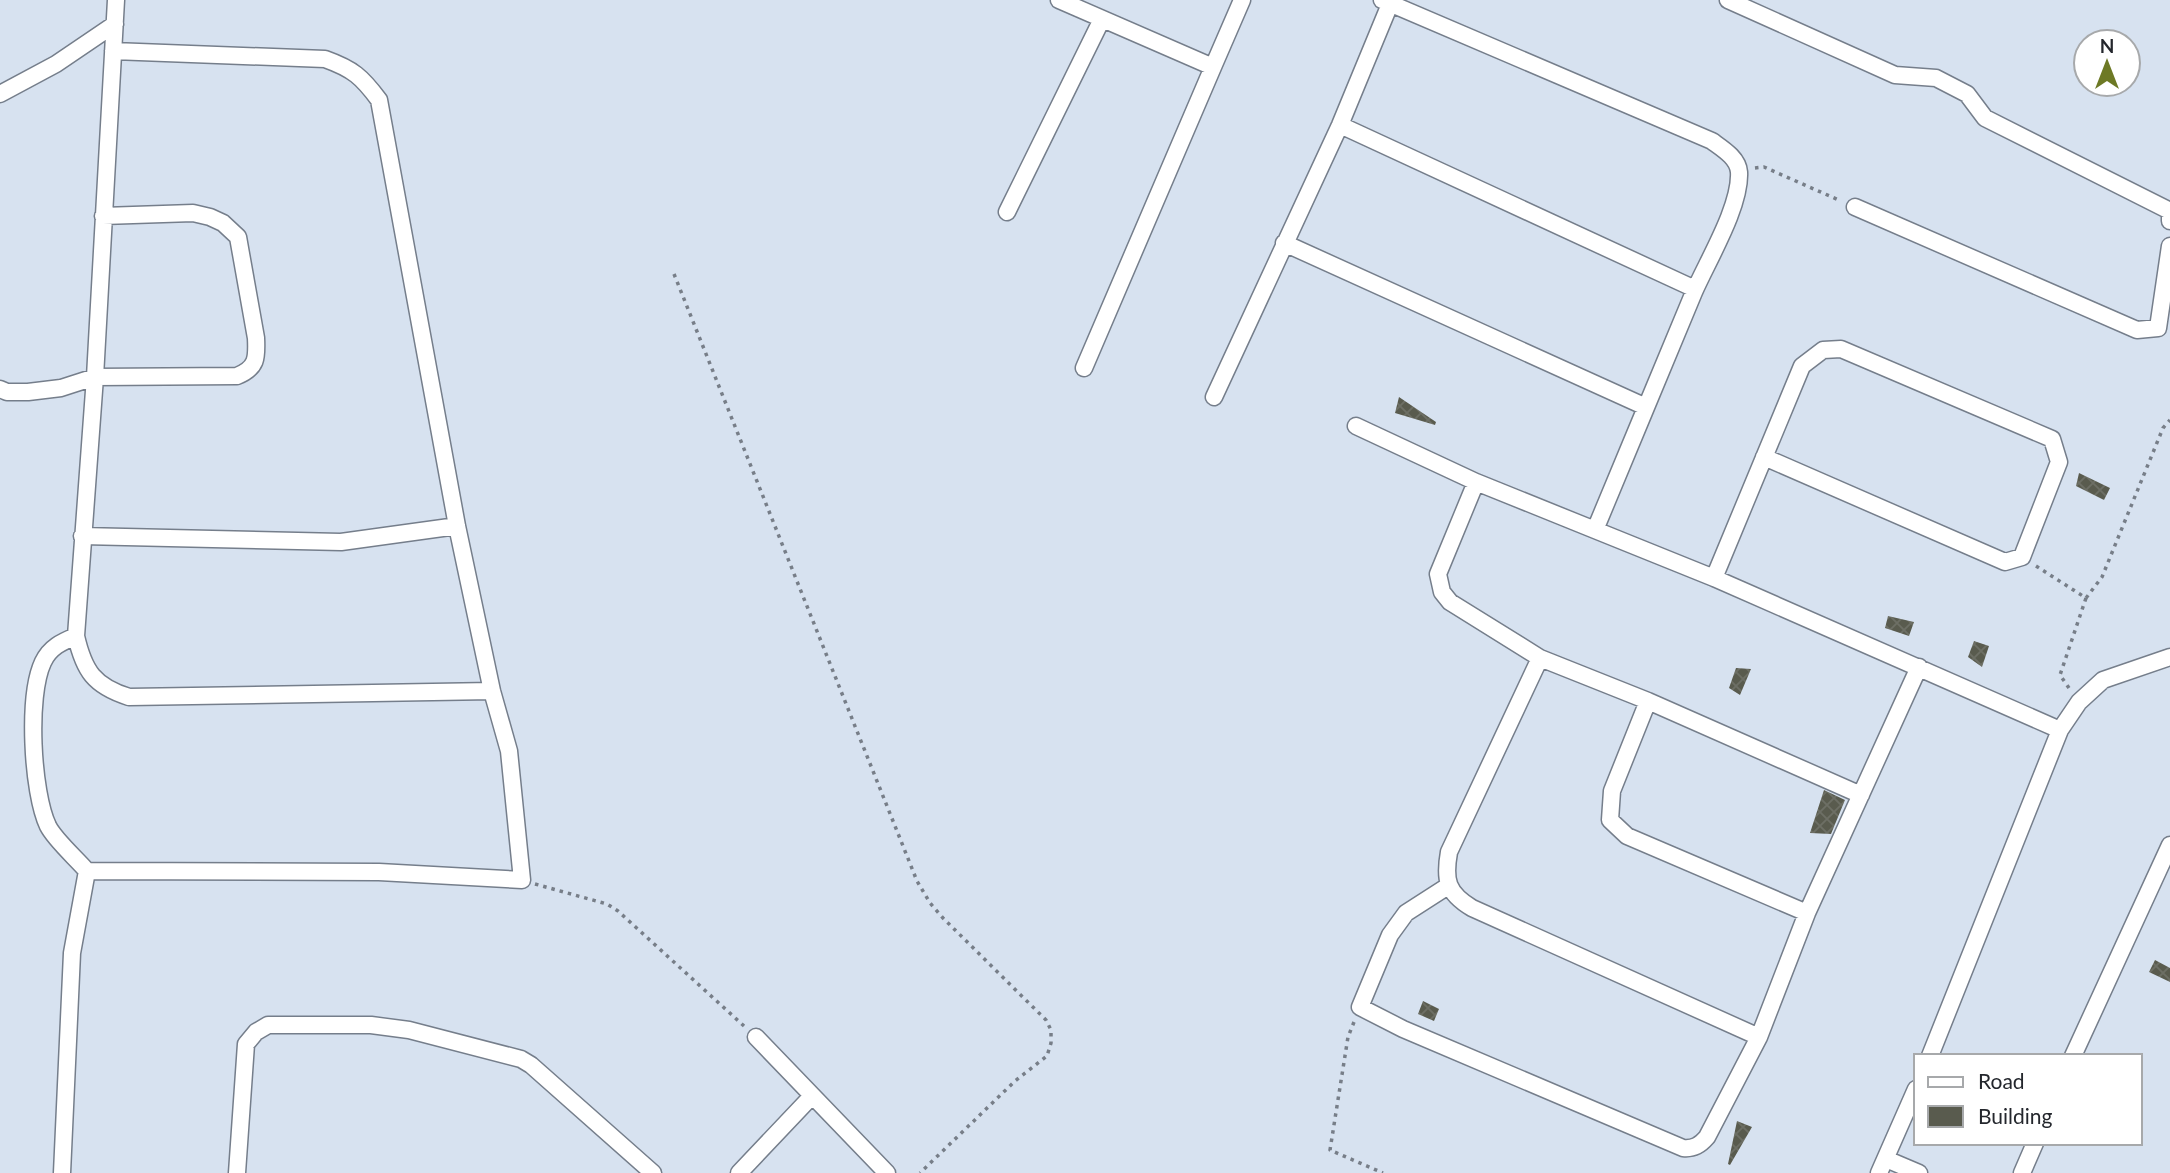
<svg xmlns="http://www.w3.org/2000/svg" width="2170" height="1173" viewBox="0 0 2170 1173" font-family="Lato,sans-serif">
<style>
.building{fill:url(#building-cross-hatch)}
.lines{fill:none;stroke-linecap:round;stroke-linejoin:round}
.street-casing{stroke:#757e8b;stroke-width:19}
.path{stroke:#777e88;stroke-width:3.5;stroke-dasharray:3.5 5;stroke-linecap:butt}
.street{stroke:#fff;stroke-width:16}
</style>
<defs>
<pattern id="building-cross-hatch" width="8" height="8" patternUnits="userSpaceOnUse" patternTransform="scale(1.75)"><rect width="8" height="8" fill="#595b4e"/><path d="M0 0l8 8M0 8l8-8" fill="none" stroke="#6d6f65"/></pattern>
</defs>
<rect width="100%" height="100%" fill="#d7e2f0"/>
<!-- building -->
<path class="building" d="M1399,397L1436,422L1435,425L1395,413Z
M2079,473L2110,488L2104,500L2076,486Z
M1888,616L1914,622L1909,636L1885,628Z
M1974,641L1989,646L1982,667L1968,657Z
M1736,668L1751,669L1740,695L1729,688Z
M1824,790L1845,800L1831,834L1810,833Z
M2155,960L2170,968V982L2149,972Z
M1423,1001L1439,1009L1434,1021L1418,1014Z
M1737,1121L1752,1127L1730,1165L1728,1164Z"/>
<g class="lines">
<!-- street casing -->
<g class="street-casing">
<path id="street" d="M116,0L95,377L76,636C84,671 94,686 129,697L492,691
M1059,0L1213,67L1242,0
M1382,0L1712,141C1723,149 1738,158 1739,172C1741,206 1708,260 1694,292C1661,371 1628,451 1595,530L1714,578L2060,730
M1728,0L1895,75L1936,78L1967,94L1985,118L2170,211V221
M0,94L56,64L115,24
M1340,125L1695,289
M1855,207L2137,330L2158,328L2170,246
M1007,212L1102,19
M1284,243L1646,407
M1084,368L1213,67
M0,389L7,392H28L61,388L95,377L237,376C257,368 257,358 256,338L238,237L223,223L210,217L193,213L103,216
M1214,397L1340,125L1390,4
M1356,426L1476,482L1595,530
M1476,482L1438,574L1442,592L1450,602L1540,658L1648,701L1861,795
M82,536L341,542L457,526
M1714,578L1802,366L1823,350L1841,349L2052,439L2059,462L2022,557L2005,562L1764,457
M76,636C62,642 50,647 43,662C27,696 32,792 48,826C55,840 76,858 87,871L379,872L522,880L509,751L492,691L457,526L379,100C362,77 353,69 325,59L113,51
M1540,658L1449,852C1444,880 1447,893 1472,908L1759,1037
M1648,701L1612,791L1610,820L1627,836L1807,913L1919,667
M1448,886L1406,913L1390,935L1360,1007L1403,1029L1683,1148C1694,1149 1700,1145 1707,1137L1759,1037L1807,913
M756,1037L887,1173
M1930,1056L2060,730L2079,702L2103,680L2170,657
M2073,1056L2170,845
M1886,1159L1919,1173
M62,1173L72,953L87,871
M237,1173L246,1044L256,1032L268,1025H371L409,1030L521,1059L531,1065L653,1173
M739,1173L811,1097
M1879,1173L1916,1089
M2022,1173L2035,1143"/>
</g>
<!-- path -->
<path class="path" d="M1755,168L1764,167L1841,201
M674,274L917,881L930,903L943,918L1046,1020L1051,1030V1043L1047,1056L1015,1081L920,1173
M2036,566L2086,598L2060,675L2069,688
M2086,598L2102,577L2163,428L2170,420
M535,884L607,904L618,911L744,1026
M1354,1022L1348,1037L1330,1150L1383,1173"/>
<!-- street -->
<use href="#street" class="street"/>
</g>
<!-- legend -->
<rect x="1914" y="1054" width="228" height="91" fill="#ffffff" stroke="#a7a9ab" stroke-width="2"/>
<rect x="1928" y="1077" width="35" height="10" fill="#ffffff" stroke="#a7a9ab" stroke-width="2"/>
<text x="1978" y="1089" font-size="21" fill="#24272d">Road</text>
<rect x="1928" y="1106" width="35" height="21" fill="#595b4e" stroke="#a7a9ab" stroke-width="2"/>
<text x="1978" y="1124" font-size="21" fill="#24272d">Building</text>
<!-- north arrow -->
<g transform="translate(2107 63)"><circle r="33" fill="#ffffff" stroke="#a7a9ab" stroke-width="2"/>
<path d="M0-5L12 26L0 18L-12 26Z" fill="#6d7925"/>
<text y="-10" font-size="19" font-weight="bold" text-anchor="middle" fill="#24272d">N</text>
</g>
</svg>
